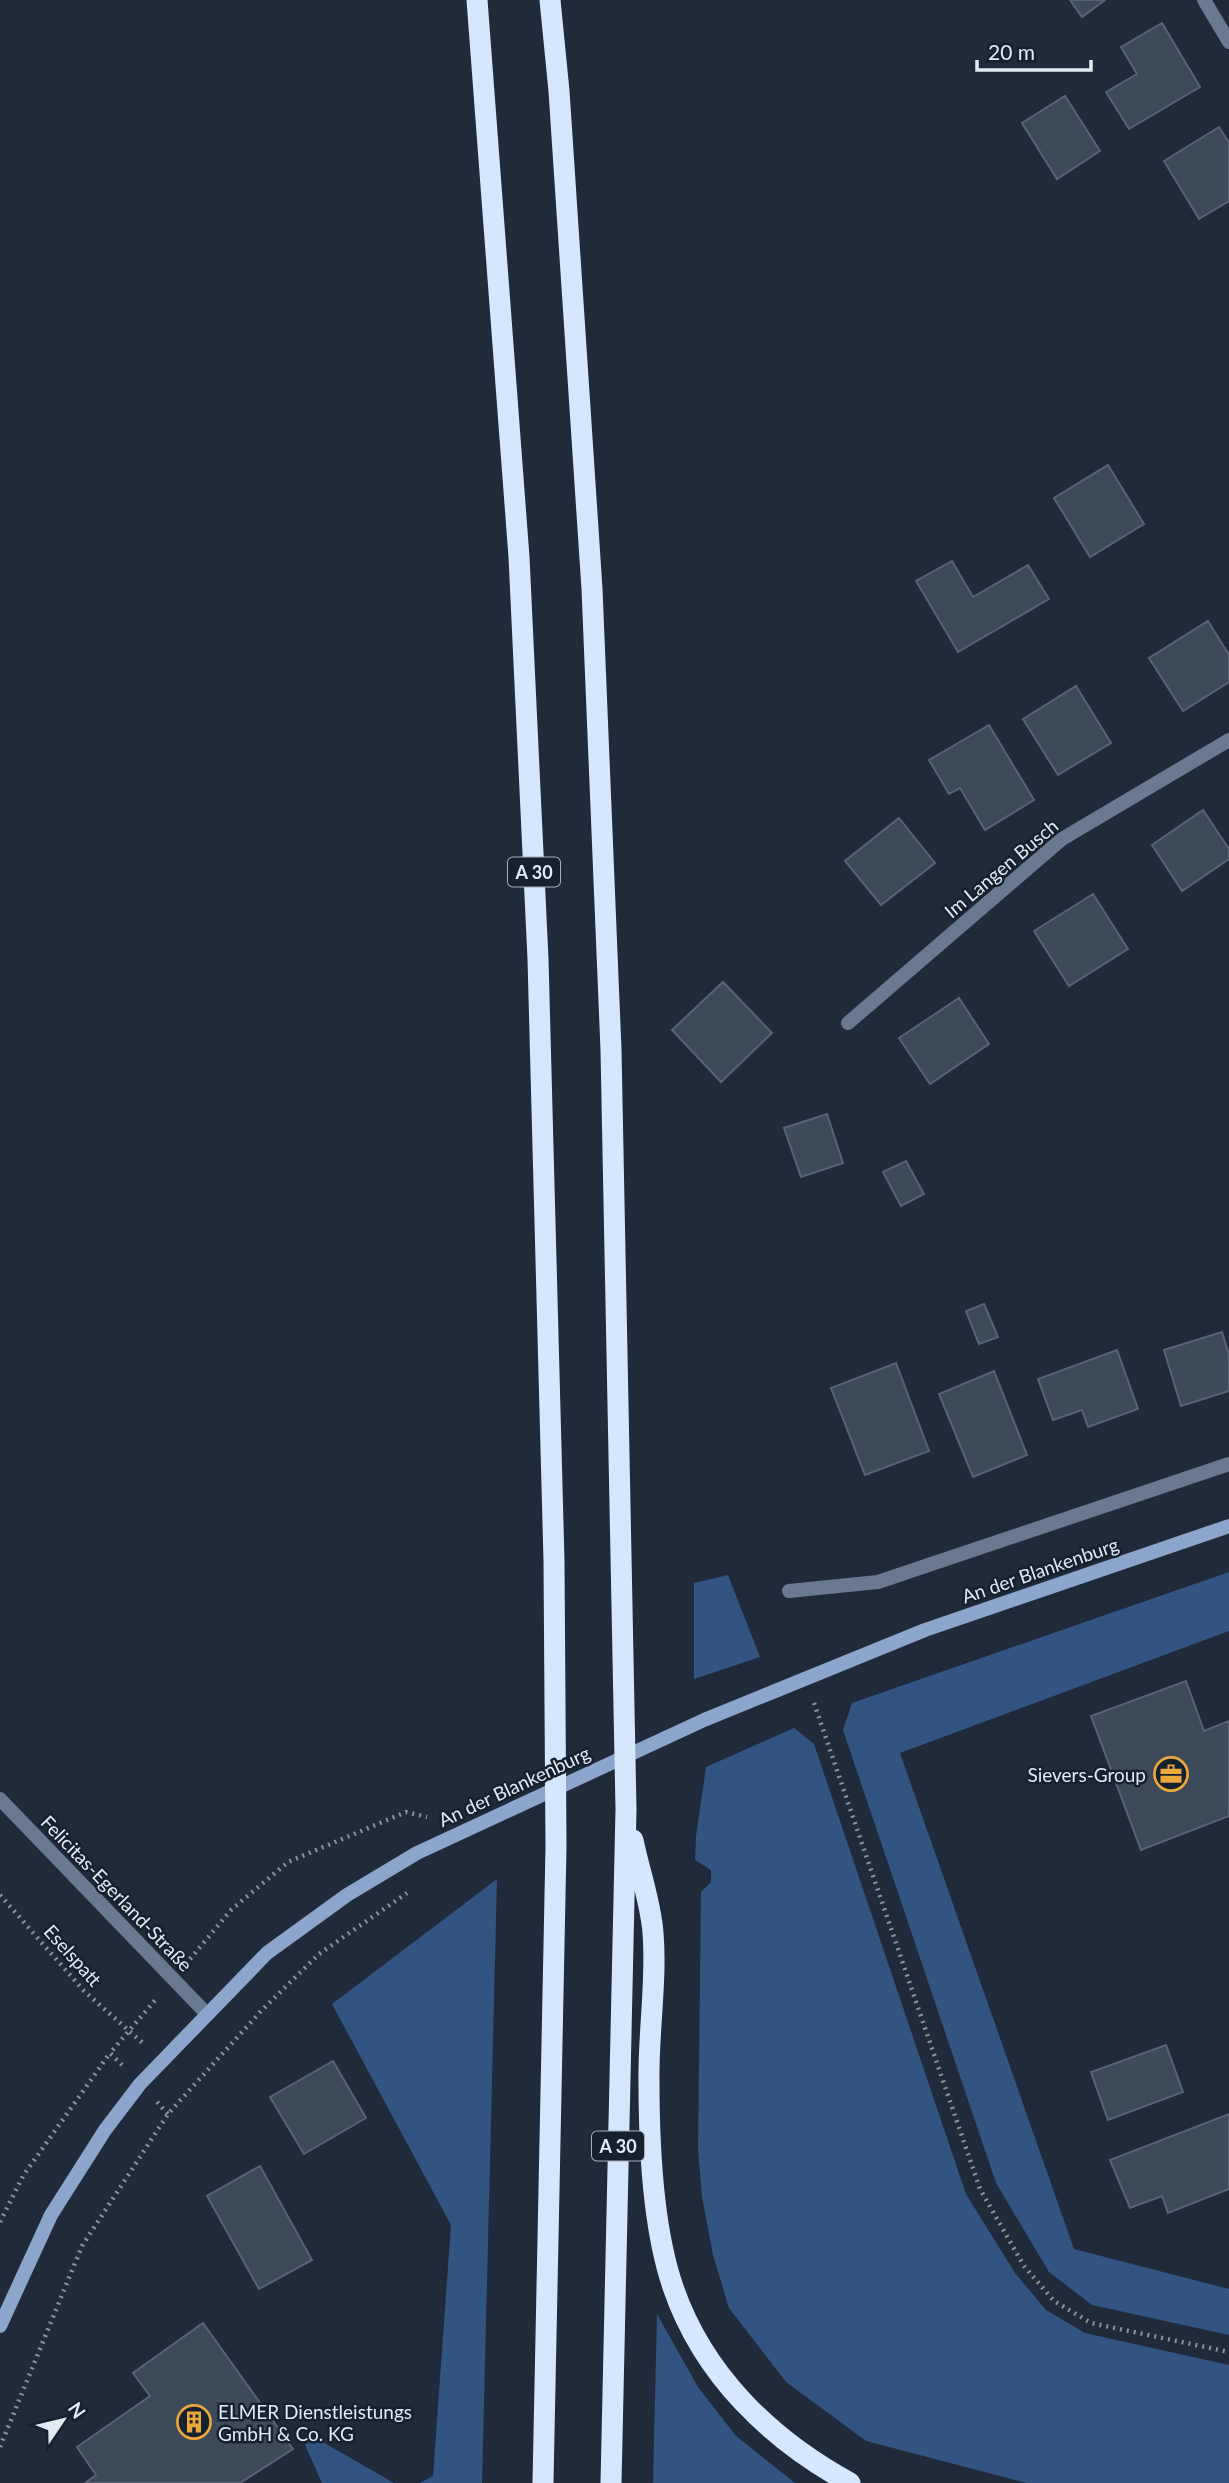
<svg xmlns="http://www.w3.org/2000/svg" width="1229" height="2483" viewBox="0 0 1229 2483" font-family="Lato,sans-serif">
<style>
.green{fill:#315480}
.building{fill:#3d4a5a;stroke:#566475;stroke-width:2}
.lines{fill:none;stroke-linecap:round;stroke-linejoin:round}
.path{stroke:#89939f;stroke-width:4.5;stroke-dasharray:2 5;stroke-linecap:butt}
.street{stroke:#687990;stroke-width:14}
.secondary{stroke:#8ba6ca;stroke-width:14}
.highway{stroke:#d5e7fd;stroke-width:21}
.labels{text-anchor:middle;dominant-baseline:central;stroke-width:5;stroke-linejoin:round;paint-order:stroke}
.shield{fill:#162130;stroke:#a5aeb9;stroke-width:2}
.shield-label{font-size:18px;font-weight:bold;fill:#e2eaf4}
.street-label{font-size:19px;fill:#e2eaf4;stroke:#162130}
.poi-label{font-size:19px;fill:#e2eaf4;stroke:#162130;text-anchor:end}
</style>
<rect width="100%" height="100%" fill="#1f2b3a"/>
<!-- green -->
<path class="green" d="M1229,1572V1631L900,1753L1074,2249L1229,2289V2335L1092,2305L1049,2272L996,2183L843,1730L852,1703Z
M728,1575L760,1657L694,1679V1583Z
M794,1728L814,1744L966,2194L1015,2273L1046,2310L1085,2333L1229,2365V2483H1027L866,2441L786,2382L729,2308L713,2255L702,2197L698,2150L701,1892L711,1882V1870L695,1860L696,1836L706,1767Z
M497,1879L482,2483H420L433,2476L451,2225L332,2004Z
M657,2314L698,2387L736,2436L795,2483H653Z
M314,2437L394,2483H322L305,2445Z"/>
<!-- building -->
<path class="building" d="M1070,0H1105L1082,17Z
M1162,23L1200,87L1129,129L1106,92L1137,74L1121,47Z
M1065,96L1100,151L1057,179L1022,123Z
M1219,127L1229,143V201L1199,219L1164,161Z
M1108,465L1144,524L1090,557L1054,498Z
M952,561L973,597L1028,565L1049,599L958,652L916,581Z
M1208,621L1229,655V682L1183,711L1149,658Z
M1076,686L1111,743L1058,775L1023,719Z
M989,725L1034,800L985,830L960,788L949,794L929,760Z
M1203,810L1229,849V859L1182,891L1152,845Z
M899,818L935,863L881,905L845,861Z
M1093,894L1128,949L1069,986L1034,931Z
M723,982L772,1033L721,1082L672,1030Z
M959,998L989,1044L930,1084L899,1038Z
M827,1114L843,1163L801,1177L784,1128Z
M906,1161L924,1194L901,1206L883,1172Z
M984,1304L998,1337L979,1344L966,1311Z
M1222,1332L1229,1355V1391L1181,1406L1164,1350Z
M1117,1350L1138,1409L1088,1427L1082,1410L1053,1420L1038,1379Z
M896,1363L929,1451L865,1475L831,1388Z
M994,1371L1027,1455L973,1477L939,1394Z
M1186,1681L1204,1731L1229,1721V1816L1141,1850L1091,1716Z
M1166,2045L1183,2092L1108,2120L1091,2072Z
M333,2061L366,2118L304,2154L270,2097Z
M1229,2114V2189L1168,2213L1162,2196L1130,2208L1110,2160Z
M260,2166L312,2260L259,2289L207,2196Z
M203,2323L293,2449L240,2483H85L96,2475L77,2447L150,2396L133,2373Z"/>
<g class="lines">
<!-- path -->
<path class="path" d="M814,1703L980,2189L1024,2266L1054,2301L1091,2323L1229,2352
M0,1895L84,1991L145,2045
M190,1959L231,1910L288,1862L406,1812L427,1817
M122,2065L110,2053L157,1998
M157,2102L168,2114
M0,2222L23,2176L110,2053
M0,2447L82,2246L168,2114L261,2011L319,1954L407,1893"/>
<!-- street -->
<path class="street" d="M1204,0L1229,42
M848,1023L1062,839L1229,740
M789,1591L878,1582L1229,1464
M0,1799L206,2013"/>
<!-- secondary -->
<path class="secondary" d="M0,2326L51,2215L105,2130L140,2084L267,1953L347,1895L417,1853L704,1720L925,1630L1229,1526"/>
<!-- highway -->
<path class="highway" d="M477,0L519,557L538,959L554,1561L556,1847L543,2483
M550,0L559,91L592,589L611,1050L626,1809L611,2483
M633,1840C639,1870 651,1903 653,1933C657,1982 648,2033 649,2082C649,2143 653,2229 673,2287C703,2375 771,2440 850,2483"/>
</g>
<!-- icons -->
<defs>
<g id="office-ring" transform="scale(1.75)"><circle r="9.5" fill="#162130" stroke="#eda83b" stroke-width="1.5"/><path d="M-6-3h4V-5.5h4V-3h4V5H-6ZM-1-4.5V-3h2v-1.5ZM-6 0V1H6V0Z" fill="#eda83b"/></g>
<g id="building-ring" transform="scale(1.75)"><circle r="9.5" fill="#162130" stroke="#eda83b" stroke-width="1.5"/><path d="M-4-6H4V6H1V3H-1V6H-4ZM-2.5-4.3h1.7v1.8h-1.7ZM.8-4.3h1.7v1.8H.8ZM-2.5-1h1.7V.8h-1.7ZM.8-1h1.7V.8H.8Z" fill="#eda83b"/></g>
</defs>
<g fill-rule="evenodd">
<use href="#office-ring" x="1171" y="1774"/>
<use href="#building-ring" x="194" y="2422"/>
</g>
<g class="labels">
<!-- shield labels -->
<g class="shield">
<rect x="508" y="857.5" width="52" height="29" rx="5"/>
<rect x="592" y="2131.5" width="52" height="29" rx="5"/>
</g>
<g class="shield-label">
<text x="534" y="872">A 30</text>
<text x="618" y="2146">A 30</text>
</g>
<!-- street labels -->
<g class="street-label">
<text transform="translate(1001 868) rotate(-40)">Im Langen Busch</text>
<text transform="translate(1040 1570) rotate(-19)">An der Blankenburg</text>
<text transform="translate(514 1786) rotate(-25)">An der Blankenburg</text>
<text transform="translate(117 1893) rotate(46)">Felicitas-Egerland-Straße</text>
<text transform="translate(73 1955) rotate(48)">Eselspatt</text>
</g>
<!-- poi labels -->
<g class="poi-label">
<text x="1146" y="1774">Sievers-Group</text>
<text x="218" y="2411" text-anchor="start">ELMER Dienstleistungs<tspan x="218" dy="22">GmbH &amp; Co. KG</tspan></text>
</g>
</g>
<!-- north arrow -->
<g transform="translate(63 2420) rotate(55)" stroke="#162130" stroke-width="5" paint-order="stroke">
<path d="M0-5L12 26L0 18L-12 26Z" fill="#e2eaf4"/>
<text y="-10" font-size="19" font-weight="bold" text-anchor="middle" fill="#e2eaf4">N</text>
</g>
<!-- scale -->
<path d="M977 60v10h114v-10" fill="none" stroke="#e2eaf4" stroke-width="3.5"/>
<text x="988" y="60" font-size="21" fill="#e2eaf4" stroke="#162130" stroke-width="5" paint-order="stroke">20 m</text>
</svg>
